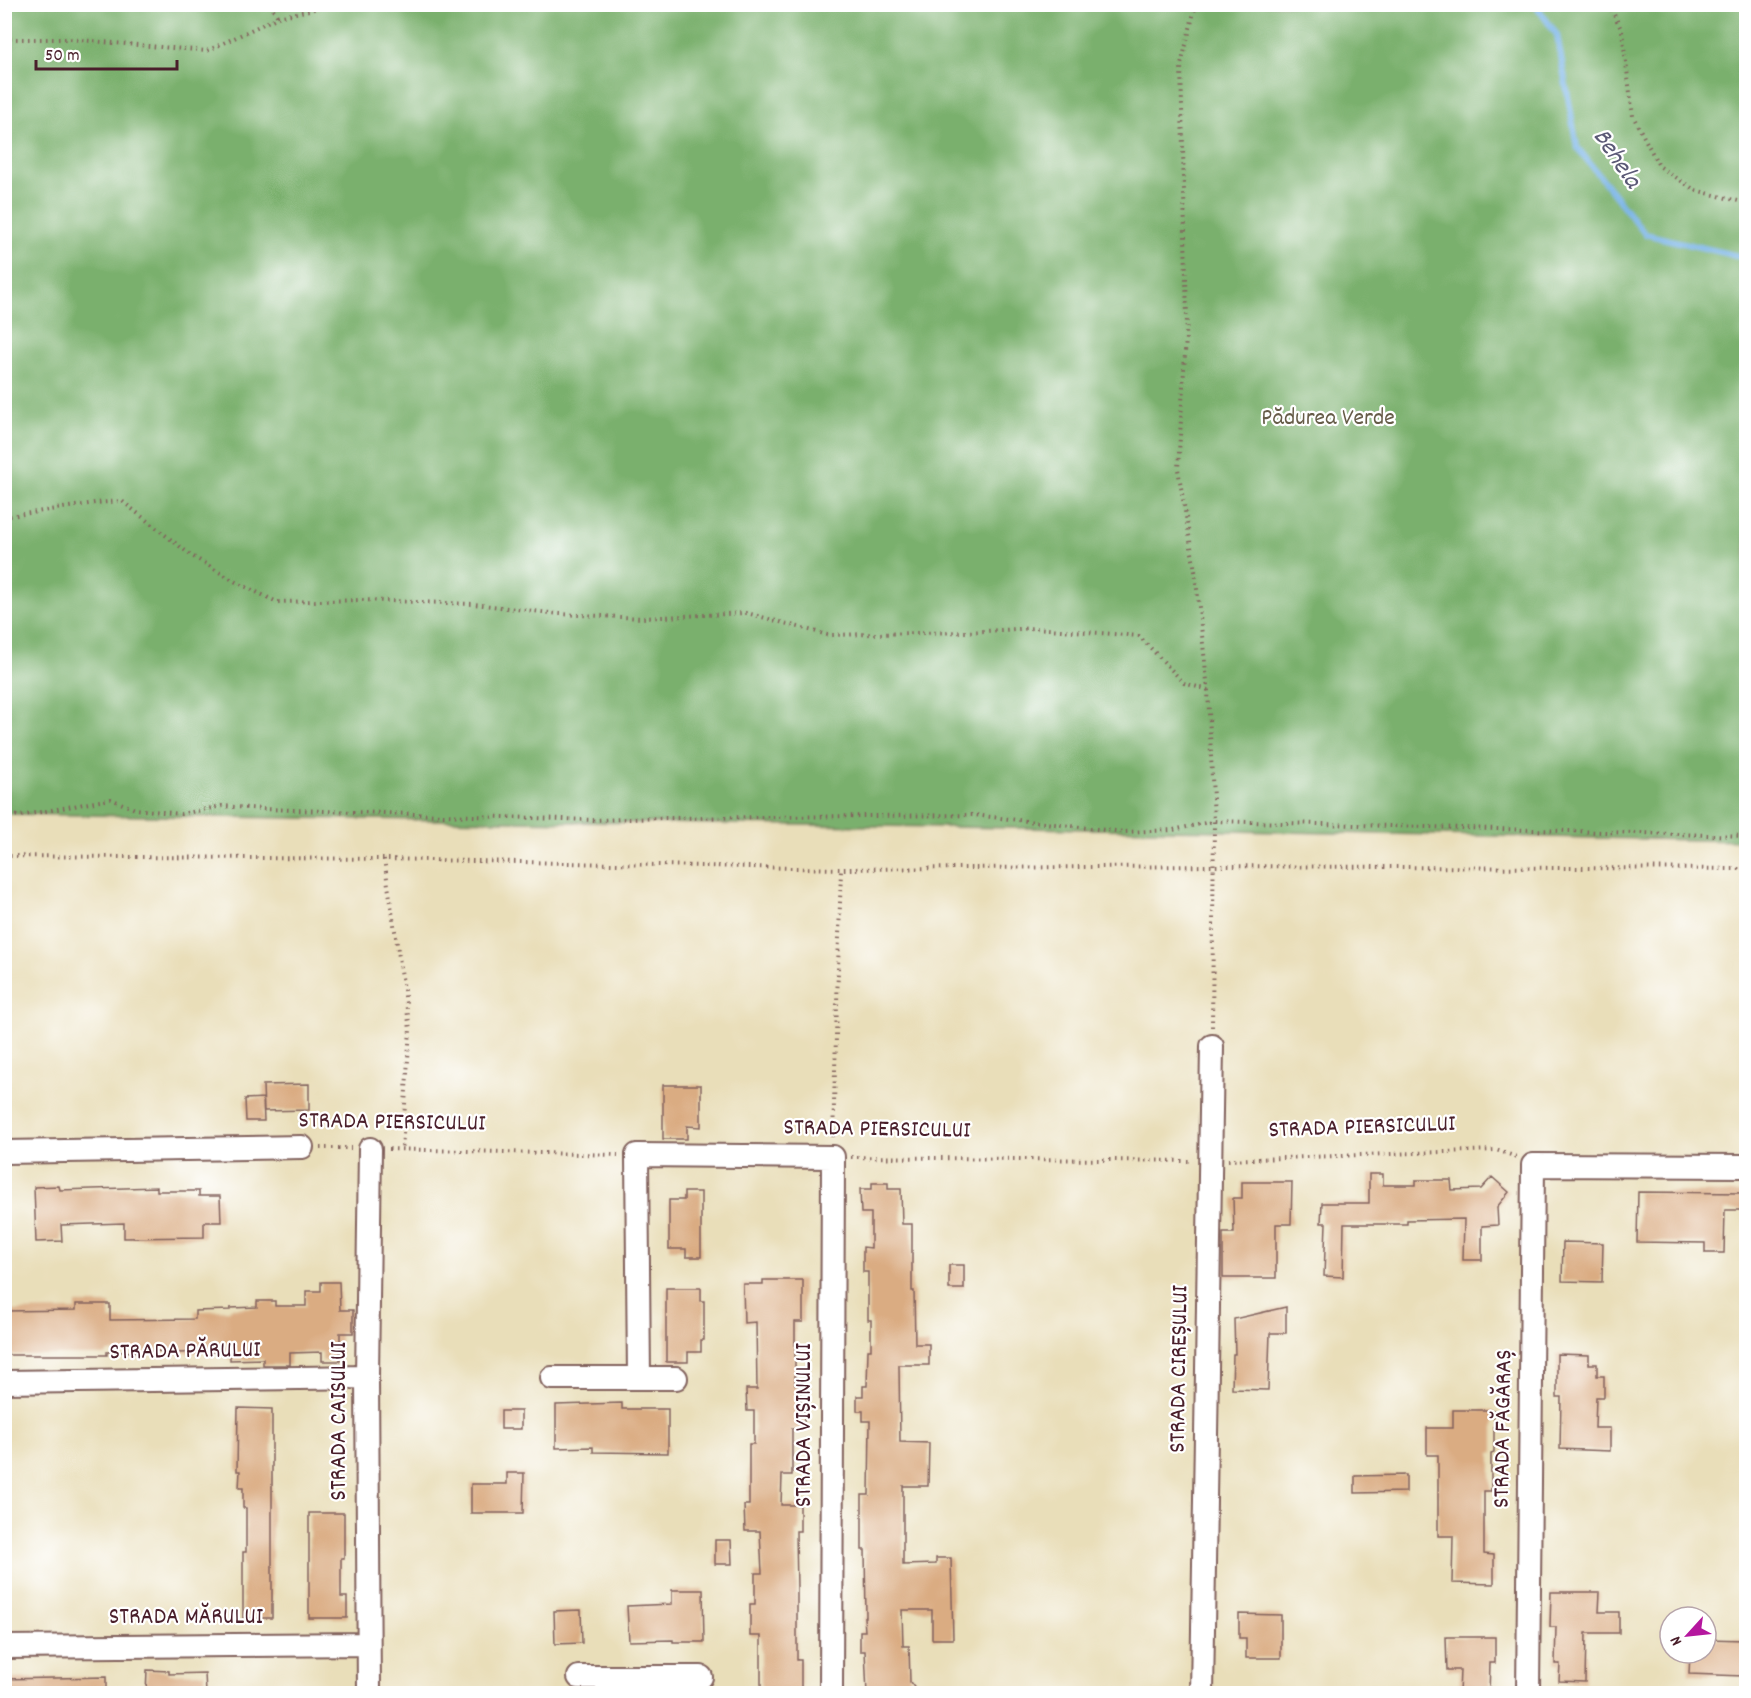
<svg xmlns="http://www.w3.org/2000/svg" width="1751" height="1698" viewBox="0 0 1751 1698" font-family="Dekko,sans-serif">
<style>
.forest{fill:#7ab06d;stroke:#62684c;stroke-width:1.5}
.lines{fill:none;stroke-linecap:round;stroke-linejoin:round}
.stream{stroke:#74b1e6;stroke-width:6}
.building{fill:#daac82}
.minor-casing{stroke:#82625d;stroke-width:26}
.path{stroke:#82625d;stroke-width:4;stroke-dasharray:1.5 4.5;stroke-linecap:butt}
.minor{stroke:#fff;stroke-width:22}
.labels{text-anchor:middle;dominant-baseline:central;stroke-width:4.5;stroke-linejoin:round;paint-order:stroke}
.park-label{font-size:24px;fill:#665c48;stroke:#fff}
.street-label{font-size:24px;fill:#4a1f2b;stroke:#fff}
.water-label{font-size:26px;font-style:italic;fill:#5b5976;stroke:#fff}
</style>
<rect width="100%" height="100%" fill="#fff"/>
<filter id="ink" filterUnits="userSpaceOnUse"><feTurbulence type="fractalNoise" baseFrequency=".0167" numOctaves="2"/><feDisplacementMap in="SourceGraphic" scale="12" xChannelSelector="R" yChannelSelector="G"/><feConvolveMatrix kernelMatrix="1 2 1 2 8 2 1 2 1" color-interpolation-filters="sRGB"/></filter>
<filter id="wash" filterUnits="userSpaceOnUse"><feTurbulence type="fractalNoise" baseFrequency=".008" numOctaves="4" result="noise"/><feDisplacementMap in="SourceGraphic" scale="24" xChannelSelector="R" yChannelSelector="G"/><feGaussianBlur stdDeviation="1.35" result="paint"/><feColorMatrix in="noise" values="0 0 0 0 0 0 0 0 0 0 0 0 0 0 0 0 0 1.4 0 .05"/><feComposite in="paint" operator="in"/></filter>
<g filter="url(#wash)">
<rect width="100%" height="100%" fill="#e9deb9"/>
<!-- forest -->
<path class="forest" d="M5,4L1746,5V841L1230,831L5,814Z"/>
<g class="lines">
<!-- stream -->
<path class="stream" d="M1535,4L1557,35L1577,147L1645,234L1746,258"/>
</g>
<g id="blocks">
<!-- building -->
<path class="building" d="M309,1084V1110L264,1111L263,1085Z
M663,1085H701V1127L687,1126V1139H663Z
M263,1098L264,1121H246L245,1099Z
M1369,1174H1383V1185H1416V1180H1451L1452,1190L1481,1189L1492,1177L1509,1192L1497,1207L1498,1225L1482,1226V1260H1463L1464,1219L1407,1220V1224H1344L1343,1277L1324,1276L1326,1223H1321L1322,1203H1369Z
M1242,1182H1292L1291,1224H1276V1278H1223V1233H1234L1233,1198H1242Z
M872,1183H888V1189H901L902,1224H912V1291H914L915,1344H929V1365H899L900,1442L929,1443L928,1486H903V1565L936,1564V1558H951L953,1639H932V1610H902L903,1646H909L910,1682L919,1694H867L865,1651H860V1631H865L864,1617H866L865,1550H862V1495H869L870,1421H863V1411H857V1396H863V1386H867L868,1350H871V1320H868V1272H863V1247L871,1248V1213H861L860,1189H872Z
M59,1186L60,1190L157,1187V1191H199V1196H220L221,1222H204V1237L124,1238V1223L61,1225L62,1241L36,1242L34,1187Z
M684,1192H701V1257H686V1249H669V1200H684Z
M1638,1192L1746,1193V1210H1725L1724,1253H1705V1243L1637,1242Z
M1563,1242L1603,1243L1602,1282L1562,1281Z
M949,1265H964V1289H949Z
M763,1280H803V1322H795V1385H800L801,1407H804V1429H792V1475H782L781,1505H800V1531H796L797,1590V1660H801V1691H793V1694H761V1636H750V1604H755V1573H762L760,1531H745L744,1505H749V1444H754V1411H747L746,1389H757L756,1322L744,1323L743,1284H763Z
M321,1282H339L340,1310H353V1333H340V1361H322V1352L290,1353V1365H263V1359L230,1360V1352L173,1353V1351L107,1352V1355H4V1311L76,1310V1304H110V1320L195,1319V1311L230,1310V1308L257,1307V1301H275V1306H306V1291H321Z
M666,1288H701V1301H704V1340H701V1352H688V1362H666Z
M1286,1307V1333H1270L1268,1390L1232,1389L1233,1354H1235L1234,1319Z
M1557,1354L1589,1355V1364H1597V1376H1604V1397H1596L1595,1428H1610V1451L1560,1449L1561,1397H1557Z
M622,1403V1409H668V1453L593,1452V1447L556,1448V1405Z
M238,1408L272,1409V1618H243V1552H246V1508H243V1488H239L240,1471H237Z
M1453,1410H1494V1452L1491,1453V1491H1484V1554L1494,1555V1584L1452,1583L1453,1536H1438V1455H1427V1428H1453Z
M501,1411H521V1429H501Z
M507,1473H524L523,1513H471V1484H507Z
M1406,1475V1492L1355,1493V1476Z
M309,1513H344V1558H341V1597H347V1618H309Z
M715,1540H731L732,1564H715Z
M672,1590H703L704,1642H673V1640L629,1641L627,1606L672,1604Z
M1551,1592H1600L1599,1612H1619V1633H1586L1585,1682L1559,1681L1560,1664H1555L1556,1627H1550Z
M581,1610L582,1643L555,1644L554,1611Z
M1239,1614L1281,1615V1658H1246V1638H1239Z
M1446,1637H1495V1663H1490L1489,1694H1459L1460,1670H1447Z
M1706,1639L1745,1640L1746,1666H1744V1676L1689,1674L1690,1653H1706Z
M147,1670L169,1671V1674L205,1673L206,1694H146Z
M106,1677V1694H4V1679Z"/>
</g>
</g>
<g filter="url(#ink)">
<use href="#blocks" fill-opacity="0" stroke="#82625d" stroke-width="1.5"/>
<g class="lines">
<!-- minor casing -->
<g class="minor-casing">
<path id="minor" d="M4,1152L302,1147
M552,1378H676
M639,1378L637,1155L833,1157L831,1694
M4,1382L367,1377
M4,1647L368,1644
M579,1677H701
M369,1694L367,1377L370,1149
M1202,1694L1212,1046
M1528,1694L1533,1165L1746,1166"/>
</g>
<!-- path -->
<path class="path" d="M270,4L278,17
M1196,4L1181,65L1187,320L1178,469L1195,571L1208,690L1214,821L1212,1028
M1609,4L1622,31L1633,116L1659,166L1695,190L1746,203
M4,39H68L207,51L278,17L336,4
M4,517L95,503L122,501L192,556L236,582L277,602L362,600L474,604L559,614L642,618L747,613L828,635L968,632L1035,628L1139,636L1184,683L1208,690
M4,813L19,816L111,799L135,809L181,814L222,806L264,809L593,820L664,818L974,815L1124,832L1173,830L1214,821L1746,836
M4,856L384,859L841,869L1214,866L1746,869
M384,859L410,1029L402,1150
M833,1137L841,869
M320,1148H351
M389,1149L618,1155
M851,1157L1191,1161
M1228,1160L1496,1150L1517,1157"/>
<!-- minor -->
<use href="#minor" class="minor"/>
</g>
</g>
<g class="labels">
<!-- park labels -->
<g class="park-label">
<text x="1328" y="419">Pădurea Verde</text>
</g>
<!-- street labels -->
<g class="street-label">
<text transform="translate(392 1123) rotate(1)">STRADA PIERSICULUI</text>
<text transform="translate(1362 1128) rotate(-2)">STRADA PIERSICULUI</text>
<text transform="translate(877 1130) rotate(1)">STRADA PIERSICULUI</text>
<text transform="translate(185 1352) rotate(-1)">STRADA PĂRULUI</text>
<text transform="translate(1180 1369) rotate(-89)">STRADA CIREȘULUI</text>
<text transform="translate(340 1421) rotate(-90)">STRADA CAISULUI</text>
<text transform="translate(805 1425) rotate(-90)">STRADA VIȘINULUI</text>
<text transform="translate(1504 1429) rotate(-89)">STRADA FĂGĂRAȘ</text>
<text x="186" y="1618">STRADA MĂRULUI</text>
</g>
<!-- water labels -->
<g class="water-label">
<text transform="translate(1616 159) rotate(56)">Behela</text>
</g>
</g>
<!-- margin -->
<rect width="1751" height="1698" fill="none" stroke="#fff" stroke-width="24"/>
<!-- north arrow -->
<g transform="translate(1688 1635) rotate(243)"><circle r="28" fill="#ffffff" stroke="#b7a5aa" stroke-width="1.5"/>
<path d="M0-4.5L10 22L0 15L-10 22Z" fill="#b5179e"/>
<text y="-9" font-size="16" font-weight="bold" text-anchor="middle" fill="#4a1f2b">N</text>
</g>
<!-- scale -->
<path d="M36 60v9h141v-9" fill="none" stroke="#4a1f2b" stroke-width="3"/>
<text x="45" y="60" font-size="18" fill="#4a1f2b" stroke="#ffffff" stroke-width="4.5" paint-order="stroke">50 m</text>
</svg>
